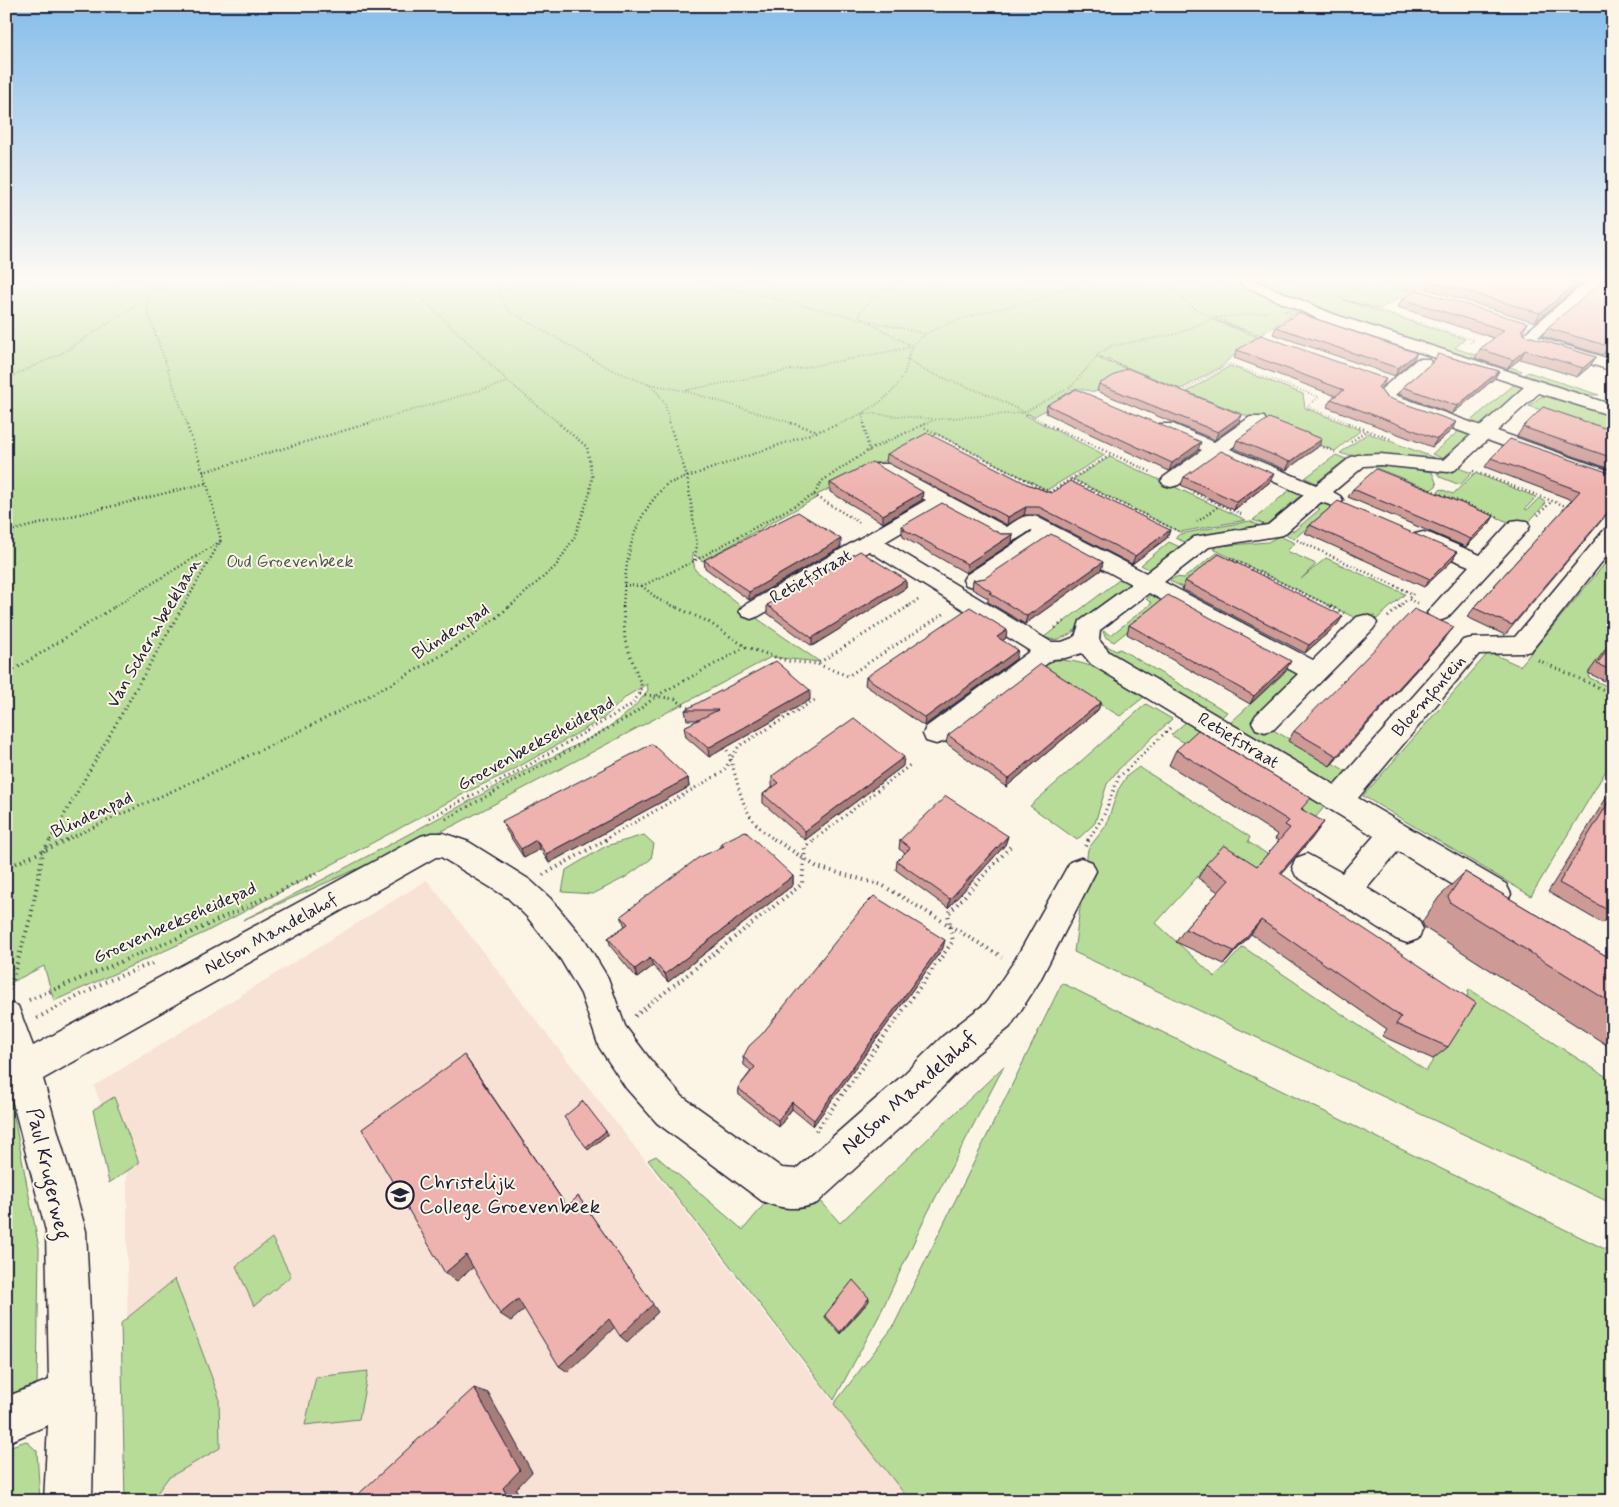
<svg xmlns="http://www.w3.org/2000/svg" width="1619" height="1507" viewBox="0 0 1619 1507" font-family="Mynerve,sans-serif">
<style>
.built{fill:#f8e1d5}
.green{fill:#b7dc97;stroke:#6c7f69}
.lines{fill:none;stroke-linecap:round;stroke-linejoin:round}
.minor-casing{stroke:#22223b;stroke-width:3}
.path-far3{stroke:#22223b;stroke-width:2;stroke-dasharray:0.5 2.5;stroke-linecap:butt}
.path-far2{stroke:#22223b;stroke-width:2.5;stroke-dasharray:1 3;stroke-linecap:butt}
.path-far1{stroke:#22223b;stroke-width:3;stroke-dasharray:1 4;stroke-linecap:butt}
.path{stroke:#22223b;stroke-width:4;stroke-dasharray:1 4.5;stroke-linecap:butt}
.minor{fill:#fcf5e5;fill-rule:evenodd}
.wall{fill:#cd9a96;stroke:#22223b}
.shaded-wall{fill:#a77d7a;stroke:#22223b}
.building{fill:#eeb3af;stroke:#22223b}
.labels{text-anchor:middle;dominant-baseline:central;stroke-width:4;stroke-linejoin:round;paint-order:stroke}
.park-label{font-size:18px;fill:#4f5a57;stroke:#fcf5e5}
.street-label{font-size:18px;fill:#22223b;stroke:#fcf5e5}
.near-street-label{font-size:21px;fill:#22223b;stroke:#fcf5e5}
.near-poi-label{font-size:21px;fill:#22223b;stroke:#fcf5e5;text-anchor:start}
</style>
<rect width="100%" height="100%" fill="#fcf5e5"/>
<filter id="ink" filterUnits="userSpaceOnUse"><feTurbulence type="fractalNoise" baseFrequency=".02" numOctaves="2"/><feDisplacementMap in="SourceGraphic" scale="10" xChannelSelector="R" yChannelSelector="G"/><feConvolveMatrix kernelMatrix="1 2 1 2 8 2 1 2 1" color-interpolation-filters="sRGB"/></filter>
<g filter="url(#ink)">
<!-- built -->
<path class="built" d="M427,880L890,1475L910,1501H128L127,1171L94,1086Z"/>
<!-- green -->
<path class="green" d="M6,279H1369L1410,291L1380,309L1343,300L1465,339L1455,348L1522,371L1515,377L1341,326L1337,328L1288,310L1284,311L1293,314L1261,335L1213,320L1258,337L1257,340L1242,347L1221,367L1181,389L1101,357L1100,359L1130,370L1095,392L1076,388L1072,390L1078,392L1033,417L1029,414L1025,415L1105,455L1047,490L937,434L817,495L818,497L702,561L692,553L695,570L752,615L820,662L771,657L453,826L243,920C338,873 432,822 526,770C567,748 621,730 648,690L647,684L627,696L604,718L513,770L469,791L206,932L54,1001L44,966L6,985Z
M1377,279H1438L1420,292Z
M1230,366L1303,394L1305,408L1361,430L1335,451L1187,392Z
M1528,372L1599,395H1578L1540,381L1520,379Z
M1515,384L1523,389L1482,424L1468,423Z
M1548,396L1566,399L1613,415V435L1529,406L1540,397Z
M1461,429L1470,433L1471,436L1444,459L1432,454Z
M1368,433L1443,461C1418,464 1396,455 1371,454C1359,453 1351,458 1340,453Z
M1336,455L1346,459L1316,483L1305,478Z
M1110,457L1246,520L1180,532L1073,479Z
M1373,463L1432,472L1437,485L1431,490L1369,465Z
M1458,468L1472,473L1460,485L1440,477L1437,473L1452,472Z
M1475,473L1536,497L1525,509L1527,510L1539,498L1546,503L1523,528L1437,493L1441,489L1453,494Z
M1291,489L1302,494L1266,525L1253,520Z
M1319,502L1332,506L1294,539L1282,533L1287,528L1294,531L1320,509L1314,506Z
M1250,521L1262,527L1187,543L1175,538L1180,534Z
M1279,536L1295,543L1287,551L1316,564L1301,579L1326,558L1405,594L1370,625L1213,549L1218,546L1268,542Z
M1169,542L1182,548L1152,571L1141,565Z
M1217,553L1238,563L1184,588L1170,581L1175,577L1184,578Z
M1613,554V642L1588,677L1613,689V759L1531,896L1363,796L1489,652L1520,666Z
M1123,577L1135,583L1070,634C1060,639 1055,642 1044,637Z
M1152,594L1165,601L1114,642L1105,637L1103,631L1111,635L1152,603L1146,599Z
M1100,642L1116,651L1120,649L1227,712L1219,720L1105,653Z
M1053,660C1094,660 1110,676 1144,697L1120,716L1037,668Z
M1291,667L1300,671V677L1257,721L1348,772L1334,787L1229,724Z
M1146,704L1172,719L1118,770L1107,784L1095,823L1077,840L1030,806Z
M1187,721L1326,805L1315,818L1171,735Z
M1139,767L1250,837L1248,842L1269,855L1250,878L1216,856L1156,923L1215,977L1243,947L1426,1071L1462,1016L1469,989L1613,1081V1204L1074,952L1088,849L1106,826L1118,790L1127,776Z
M644,835L654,844L651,859L626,877L593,894L562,892L566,870L606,846Z
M1062,983L1613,1253V1501H910L834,1404L893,1327Z
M1004,1066L927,1214L879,1316L834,1400L648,1160L656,1156L743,1230L766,1202L818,1198L840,1223Z
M6,1075L39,1248L37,1390L13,1409L11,1291L6,1253Z
M114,1097L139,1163L109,1183L93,1110Z
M272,1238L291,1276L254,1306L236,1266Z
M175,1279L219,1397L220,1448L168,1478L151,1501H125L121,1323Z
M368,1371L359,1419L305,1425L316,1377Z
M26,1441L37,1451L40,1501H8L11,1446Z"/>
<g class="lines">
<!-- minor casing -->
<g class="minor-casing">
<path id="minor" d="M1242,279H1252L1333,314L1613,405V416L1539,393L1497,431L1613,472V485L1487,440L1455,470L1448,472L1380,465L1364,466L1333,492L1340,496L1343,500L1340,504L1333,506L1321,502L1283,535L1209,547L1164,582L1313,660L1357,617L1365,615L1373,617L1377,623L1373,629L1274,729L1265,732L1256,729L1252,722L1256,715L1298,674L1149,593L1100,630L1099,640L1109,652L1335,785L1463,640L1472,638L1515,637L1605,529L1613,528V548L1531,651L1522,653L1479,654L1358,798L1506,884L1511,894L1506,904L1495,907L1484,904L1398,851L1367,888L1418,919L1423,929L1418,939L1407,943L1396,939L1296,876L1292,867L1296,858L1307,854L1342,873L1374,836L1091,664L1082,653L1065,658L1053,659L946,741L936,744L926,741L923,734L926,727L1030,651L869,551L759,616L751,619L743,616L739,611L743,606L926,500L875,472L872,468L875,464H889L1007,527C1017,520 1025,513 1037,517L1146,573L1194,537L1268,525L1304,495L1218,457L1178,485L1171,487L1164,485L1161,481L1164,477L1202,450L1159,432L1157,428L1159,424H1173L1214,442L1250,417H1264L1266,421L1264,425L1230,449L1316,485L1351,457L1358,455L1380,454L1443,460L1471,435L1383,403L1376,395L1379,391L1417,359H1429L1431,363L1395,395L1481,426L1524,387L1321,320L1242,285L1240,282ZM941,509L1000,541C1013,544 1020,537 1031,530L1033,531L966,575L963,580L966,585L974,587L982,585L1049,540L1131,584L1080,621L1075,637L1062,642H1051L885,542Z
M1590,279H1606L1538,337L1613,360V371L1520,342L1518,339Z
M1519,520L1527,521L1530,526L1527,531L1447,618L1439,621L1431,618L1427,613L1431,608L1469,566L1415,544L1412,539L1415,534L1423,532L1431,534L1480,555L1511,521Z
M432,833H443L469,842L530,880L550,898L585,940L608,978L625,1026L652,1062L683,1097L782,1168L796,1169L902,1076L943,1036L986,1003L1015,960L1070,862L1081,858L1092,862L1096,871L1039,982L1010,1027L969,1060L928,1102L817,1203C798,1211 781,1209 762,1201L657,1123L626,1088L599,1047L581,994L561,960L528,918L508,898L441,857H436L43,1079L86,1231L94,1393L92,1501H44L48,1425L6,1443V1397L49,1380L46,1231L6,1076V1002L18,1006L33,1046L421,836Z"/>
</g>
<!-- path-far3 -->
<path class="path-far3" d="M168,279L149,297L147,310L187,424
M398,279L428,304L509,382L560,424
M500,279L497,289L509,311L608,368L645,383L685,391L795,424
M690,279L926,334
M1157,279L1205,285L1229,283
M1169,279L1183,299L1195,309L1263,338
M1372,279L1416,293
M1494,284L1502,279
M1341,298L1474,340L1468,344
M1334,300L1348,295L1363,279
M862,319L859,314L873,297L904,279
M868,322L912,346
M1097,356L1129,369
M907,359L923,370L994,397L1047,424
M6,379L62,353L149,297
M648,384C664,397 666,404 669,424
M687,390L912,347
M1183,391L1229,364L1319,397L1307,407L1352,424
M365,424L508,382
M839,424C864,413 892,400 904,374C909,363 907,351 916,342C941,317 1008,309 1042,298C1060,292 1077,283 1096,279
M864,424L862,413L934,419
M924,424L937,419L1023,413L1071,387L1100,353L1111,346L1177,334L1212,318L1267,312"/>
<!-- path-far2 -->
<path class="path-far2" d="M669,423L687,476L697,546L694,561
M791,423L818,431
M864,423L869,452
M1044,423L1151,472
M1348,423L1393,440
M921,426L1050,492L1071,479L1178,531
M1351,442L1367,430
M1316,444L1335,452
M1473,471L1568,507
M203,472L370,423
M1071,479L1111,455
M1415,484L1498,517
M1193,492L1241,514
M814,495L860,523
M1538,515L1552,501
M1197,522L1220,505
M6,532L207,483
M1297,540L1413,594L1408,599L1417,603
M1230,558L1332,607
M624,585L642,586
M114,607L221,541
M183,607L221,540L207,483L186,423
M509,607L556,566L574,538L590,493L592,476L587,447L558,423
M623,607C626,557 630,521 667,484L842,423
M676,607L659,600L642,586L694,561L814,495L822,481L869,450L927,423
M907,607L920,599
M1399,607L1408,599"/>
<!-- path-far1 -->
<path class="path-far1" d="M909,606L817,664L848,676L945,613
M1330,606L1344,613
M1388,617L1400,606
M1055,628L1066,620
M746,647L787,661L817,664
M1538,660L1613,694
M6,675L116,606
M640,694L675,699L691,710
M724,746C731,755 731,760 734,771C743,804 746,820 775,840
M429,818L517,772L633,704L642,687L625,641L623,606
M446,819L632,715L658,695L746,647L707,621L673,606
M50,840L183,606
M66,840C172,790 281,744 383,688C427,664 472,640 510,606
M604,840L723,772L739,746L815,700
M814,840L910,765
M1088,840L1103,817L1119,777L1170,728"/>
<!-- path -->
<path class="path" d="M774,839L817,867L882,885L1002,957
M1085,846L1089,839
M6,868L69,839
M543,875L607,839
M9,990L31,916L43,852L51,839
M29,1000L192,932L320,872
M635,1016L802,884L805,847L816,839
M37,1018L105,982L153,963
M816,1131L953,941L948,914L1010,847"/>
<!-- minor -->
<use href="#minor" class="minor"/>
</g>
<!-- wall -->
<path class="wall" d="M1521,279H1587L1535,322L1427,289L1431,281L1510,286Z
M1613,279V345L1603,355L1542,336L1547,328Z
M1402,299L1528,323L1523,332L1525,335L1596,357L1590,366L1577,377L1520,359L1507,369L1475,358L1480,349L1494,338L1398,307Z
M1276,327L1413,360L1395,376L1273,334Z
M1237,350L1382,387L1380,389L1386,397L1452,430L1432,447L1327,407L1331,399L1336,396L1234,358Z
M1438,354L1499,371L1494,379L1452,414L1399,394L1403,387L1433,362Z
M1099,384L1242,415L1239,422L1215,440L1097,391Z
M1047,405L1198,450L1169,471L1046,413Z
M1523,427L1613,431V470L1517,436Z
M1510,439L1613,507L1505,635L1467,617L1474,608L1572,500L1485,467L1491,458Z
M1237,440L1318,447L1286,470L1234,448Z
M887,454L1027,484L1051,493L1170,530L1167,538L1132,564L1037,515H1024L1007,525L886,462Z
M1184,477L1270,482L1234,510L1181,485Z
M830,483L922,500L883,523L830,492Z
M1353,489L1494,516L1489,524L1466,547L1348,497Z
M1310,525L1457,552L1452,561L1424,587L1305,533Z
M902,526L1001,534H1013L1012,543L966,573L903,537V535L902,534Z
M841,547L749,600L705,568L704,560Z
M1103,562L1101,570L1025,624L988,602V598L972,589L973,580Z
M906,580V588L812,646L767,613V605Z
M1185,581L1338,624L1305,653L1182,589Z
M1129,625L1286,670L1250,704L1127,634Z
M1446,637L1330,766L1288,741L1294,731Z
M1006,638L1002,641L1016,659L924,726L865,685L866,677Z
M1613,639V685L1588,673Z
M810,700L709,757L686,737L684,727L699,720H687L685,710Z
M1101,702L1098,710L1006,787L946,743L948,735Z
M1176,750L1303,809L1313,837L1281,874L1448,1047L1433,1059L1382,1036L1387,1029L1251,934L1224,964L1176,942L1185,929L1218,892L1198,878L1206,864L1257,866L1279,841L1275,839L1278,835L1169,765Z
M903,766L805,840L763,803V794L773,787L772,786V776Z
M688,778L689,787L549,863L540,849L524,858L506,830L502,821Z
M1613,787V915L1602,923L1548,892Z
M1008,836L1005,845L948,908L896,870L897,861L905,853L899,849L900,840Z
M721,843L793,876V885L668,982L653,966L637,978L611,947L608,938L625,926L624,924L621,916L721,847Z
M1465,872L1613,960V1049L1425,928L1422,922L1439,897Z
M943,948L813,1126L792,1109L779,1127L739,1095L738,1088L751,1071L744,1065L743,1057Z
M869,1301L840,1334L825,1317V1315Z"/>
<!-- shaded-wall -->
<path class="shaded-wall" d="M1582,279H1587L1535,322L1540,313Z
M1613,342V345L1603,355L1608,346Z
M1525,350L1520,359L1507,369L1513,360Z
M1417,353L1413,360L1395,376L1398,368Z
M1596,357L1590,366L1577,377L1583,368Z
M1499,371L1494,379L1452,414L1457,406Z
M1386,379L1382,387L1374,395L1378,387Z
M1242,415L1239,422L1215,440L1218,432Z
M1456,422L1452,430L1432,447L1437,439Z
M1322,439L1318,447L1286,470L1290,462Z
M1201,442L1198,450L1169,471L1172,463Z
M1274,474L1270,482L1234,510L1237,502Z
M923,492L922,500L883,523V515Z
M1026,507L1024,515L1007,525L1008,517Z
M1494,516L1489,524L1466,547L1471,539Z
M1170,530L1167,538L1132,564L1135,556Z
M1013,534L1012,543L966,573L967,564Z
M841,539V547L749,600V592Z
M1457,552L1452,561L1424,587L1430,579Z
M1103,562L1101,570L1025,624L1027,616Z
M906,580V588L812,646V638Z
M1343,616L1338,624L1305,653L1309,645Z
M1454,627L1446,637L1330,766L1337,756Z
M1007,630L1006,638L995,646L997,637Z
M1018,650L1016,659L924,726L925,718Z
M1291,661L1286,670L1250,704L1254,696Z
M810,690V700L709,757L708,748Z
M1101,702L1098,710L1006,787L1008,779Z
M904,757L903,766L805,840V831Z
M688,778L689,787L549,863L546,854Z
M1324,822L1313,837L1270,887L1280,873Z
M1008,836L1005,845L948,908L950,899Z
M536,840L540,849L524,858L521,849Z
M793,876V885L668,982L665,974Z
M1261,920L1251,934L1224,964L1234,951Z
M945,940L943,948L813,1126L814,1120Z
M650,958L653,966L637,978L635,969Z
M464,1055L474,1069L574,1217L567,1207Z
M792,1102V1109L779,1127L778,1120Z
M606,1131L608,1134L588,1150L586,1147Z
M578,1196L658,1312L627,1342L620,1336Z
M466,1255L477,1264L457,1281L445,1273Z
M869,1298V1301L840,1334V1332Z
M518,1299L528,1306L511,1321L500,1314Z
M609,1319L616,1326L568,1372L559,1366Z
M474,1388L488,1393L532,1472L516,1489L522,1501H510L503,1488Z"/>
<!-- building -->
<path class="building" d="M1435,279H1483L1510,286L1521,279H1582L1540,313L1431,281Z
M1605,279H1613V342L1608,346L1547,328Z
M1417,290L1528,323L1521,330L1525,335L1596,357L1583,368L1525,350L1513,360L1480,349L1504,330L1402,299Z
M1298,313L1417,353L1398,368L1276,327Z
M1261,335L1386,379L1378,387L1386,397L1456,422L1437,439L1331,399L1344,390L1237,350Z
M1438,354L1499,371L1457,406L1403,387L1434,361Z
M1127,368L1242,415L1218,432L1099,384Z
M1076,389L1201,442L1172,463L1047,405Z
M1543,407L1613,431V458L1523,427Z
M1269,418L1322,439L1290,462L1237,440Z
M927,433L1027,484L1051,493L1070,481L1170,530L1135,556L1039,507H1026L1008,517L887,454Z
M1510,439L1613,474V506L1512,625L1474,608L1580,491L1491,458Z
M1221,451L1274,474L1237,502L1184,477Z
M872,462L923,492L883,515L830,483Z
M1376,469L1494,516L1471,539L1353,489Z
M1338,501L1457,552L1430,579L1310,525Z
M942,503L1001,534H1013L967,564L903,529L905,528L902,526Z
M798,512L841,539L749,592L704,560Z
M1051,534L1103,562L1027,616L989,593L992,592L973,580L985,578Z
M860,551L906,580L812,638L767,605Z
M1219,554L1343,616L1309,645L1185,581Z
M1168,595L1291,661L1254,696L1129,625Z
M970,607L1007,630L997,637L1018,650L925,718L866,677Z
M1414,609L1454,627L1337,756L1294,731Z
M1613,642V671L1597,664Z
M776,661L810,690L708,748L684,727L718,710H685Z
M1041,664L1101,702L1008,779L948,735Z
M854,718L904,757L805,831L763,794L779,783L772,776Z
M1198,730L1311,798L1301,809L1324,822L1280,873L1476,1003L1448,1047L1396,1024L1401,1017L1261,920L1234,951L1185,929L1229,880L1206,864L1224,845L1257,866L1290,828L1285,825L1289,821L1176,750Z
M652,744L688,778L546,854L536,840L521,849L502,821Z
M1613,795V913L1559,883Z
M946,796L1008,836L950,899L897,861L910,848L900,840Z
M745,831L793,876L665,974L650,958L635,969L608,938L628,924L621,916L644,898L698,858L724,846L721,843Z
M1465,872L1613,960V1004L1451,903L1448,897Z
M874,896L945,940L814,1120L792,1102L778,1120L738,1088L755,1067L743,1057L749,1046L762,1034L862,908Z
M464,1055L567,1207L578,1196L653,1304L620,1336L609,1319L559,1366L518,1299L500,1314L466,1255L445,1273L362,1129Z
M583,1101L606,1131L586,1147L564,1117Z
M853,1280L869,1298L840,1332L825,1315Z
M474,1388L520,1470L503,1488L510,1501H351Z"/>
</g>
<!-- sky -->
<linearGradient id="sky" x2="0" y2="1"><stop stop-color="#85bdeb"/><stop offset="0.57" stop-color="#fefaf3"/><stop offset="1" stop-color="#fefaf3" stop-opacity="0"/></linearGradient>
<rect width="1619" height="490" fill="url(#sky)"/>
<!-- icons -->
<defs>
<g id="school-ring" transform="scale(1.4375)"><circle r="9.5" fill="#fcf5e5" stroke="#22223b" stroke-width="1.5"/><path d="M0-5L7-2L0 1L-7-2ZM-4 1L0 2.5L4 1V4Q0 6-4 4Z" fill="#22223b"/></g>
</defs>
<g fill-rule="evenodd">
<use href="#school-ring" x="400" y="1195"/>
</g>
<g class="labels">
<!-- park labels -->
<g class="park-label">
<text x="290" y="562">Oud Groevenbeek</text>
</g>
<!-- street labels -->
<g class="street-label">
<text transform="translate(811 577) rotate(-30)">Retiefstraat</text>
<text transform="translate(451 632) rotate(-33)">Blindenpad</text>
<text transform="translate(154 633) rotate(-60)">Van Schermbeeklaan</text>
<text transform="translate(1429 696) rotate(-49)">Bloemfontein</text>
<text transform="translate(1238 741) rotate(31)">Retiefstraat</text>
<text transform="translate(536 744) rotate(-29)">Groevenbeekseheidepad</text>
<text transform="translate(92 815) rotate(-25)">Blindenpad</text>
<text transform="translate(175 923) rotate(-24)">Groevenbeekseheidepad</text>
<text transform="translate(271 934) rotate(-29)">Nelson Mandelahof</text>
</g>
<!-- near-street labels -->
<g class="near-street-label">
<text transform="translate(909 1093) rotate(-42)">Nelson Mandelahof</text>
<text transform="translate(48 1174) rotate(77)">Paul Krugerweg</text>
</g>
<!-- near-poi labels -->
<g class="near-poi-label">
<text x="419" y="1183">Christelijk<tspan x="419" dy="24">College Groevenbeek</tspan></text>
</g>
</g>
<!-- margin -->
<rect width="1619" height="1507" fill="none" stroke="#fcf5e5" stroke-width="25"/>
<rect x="12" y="12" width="1594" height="1482" fill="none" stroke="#22223b" stroke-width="2" filter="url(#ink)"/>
</svg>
